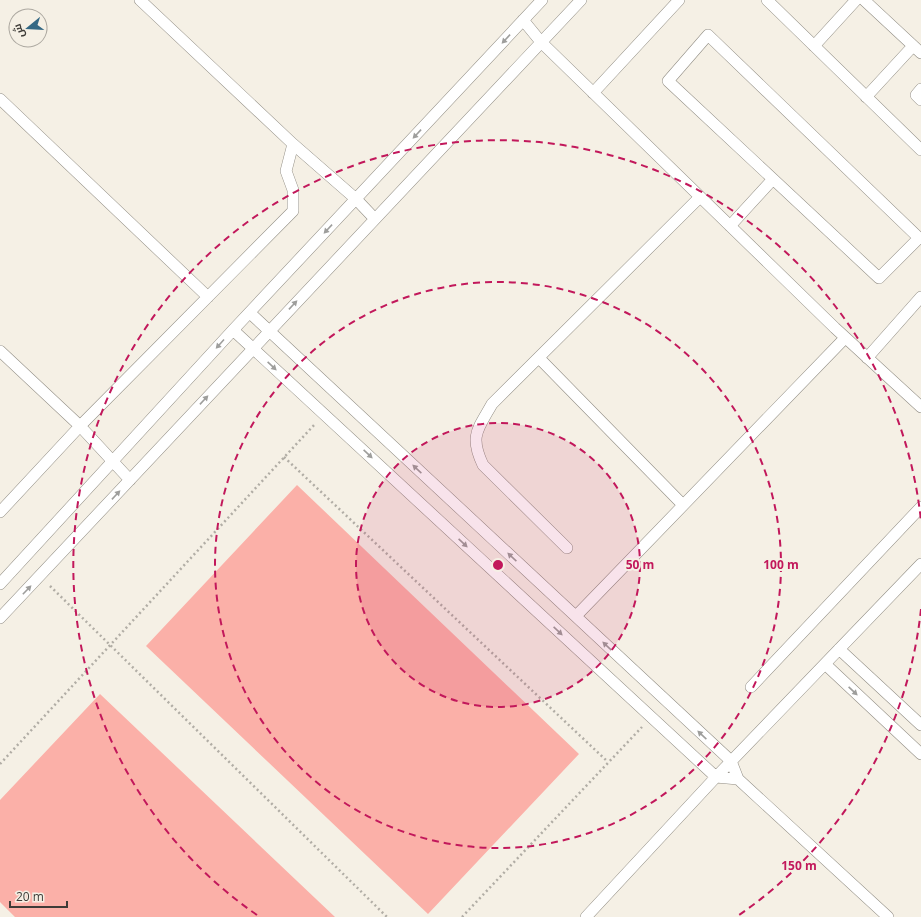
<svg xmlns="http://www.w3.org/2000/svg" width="921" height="917" viewBox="0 0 921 917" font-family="'Open Sans',Cairo,sans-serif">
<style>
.grass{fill:#fbb0a8}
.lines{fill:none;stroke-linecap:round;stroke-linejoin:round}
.lane-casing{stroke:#918d84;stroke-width:12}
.path{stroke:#b1ada5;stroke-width:2.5;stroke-dasharray:2 3;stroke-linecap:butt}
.lane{stroke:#fff;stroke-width:11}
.oneway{fill:#9e9e9c}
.ring{fill:none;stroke:#c2185b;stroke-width:2;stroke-dasharray:7 5}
.centre{fill:#c2185b;stroke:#f5f0e5;stroke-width:2}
.ring-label{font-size:12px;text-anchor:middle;font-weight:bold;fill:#c2185b;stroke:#f5f0e5;stroke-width:4;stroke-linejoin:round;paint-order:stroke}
</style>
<rect width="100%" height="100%" fill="#f5f0e5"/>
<!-- grass -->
<path class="grass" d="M297,485L579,754L428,914L146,646Z
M100,694L335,917H15L0,902V800Z"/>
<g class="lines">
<!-- lane casing -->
<g class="lane-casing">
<path id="lane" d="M140,0L293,144L356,199L374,218
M767,0L921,150
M864,0L921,53
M523,20L541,42L835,328L921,407
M708,35L919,238L879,278L668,81Z
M814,46L856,0
M921,89L916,95L921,100
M593,93L679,0
M866,97L913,46
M0,99L208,297
M730,226L773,179
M250,313L731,761L738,779L888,917
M233,330L716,777L738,779
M0,351L80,426L130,480
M539,358L683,505
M867,358L921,297
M0,512L80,426L293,211V190L286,171L293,144
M567,548L483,465C469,436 478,429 492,404L700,197
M0,584L233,330L542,0
M576,616L845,338
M0,618L581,0
M839,649L921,725
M825,664L921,754
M751,687L921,507
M586,917L716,777L921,564"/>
</g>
<!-- path -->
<path class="path" d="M284,457L608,762
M50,586L387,917
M0,764L315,424
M462,917L642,727"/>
<!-- lane -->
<use href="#lane" class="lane"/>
</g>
<!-- one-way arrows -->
<defs><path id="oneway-solid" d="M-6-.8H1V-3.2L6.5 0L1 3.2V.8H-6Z"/></defs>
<g class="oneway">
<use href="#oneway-solid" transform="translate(506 39) rotate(133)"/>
<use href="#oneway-solid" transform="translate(417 134) rotate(133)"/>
<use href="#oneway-solid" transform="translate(328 229) rotate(133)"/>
<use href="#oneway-solid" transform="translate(293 305) rotate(-47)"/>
<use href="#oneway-solid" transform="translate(220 344) rotate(132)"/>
<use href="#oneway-solid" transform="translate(272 366) rotate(43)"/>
<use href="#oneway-solid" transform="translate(204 400) rotate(-47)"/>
<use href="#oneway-solid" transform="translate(368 454) rotate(43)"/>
<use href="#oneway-solid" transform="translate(417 469) rotate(-137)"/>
<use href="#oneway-solid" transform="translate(116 495) rotate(-47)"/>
<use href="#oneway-solid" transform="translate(463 543) rotate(43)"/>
<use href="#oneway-solid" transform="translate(512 557) rotate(-137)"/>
<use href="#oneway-solid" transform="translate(27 590) rotate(-46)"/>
<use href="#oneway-solid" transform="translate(558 631) rotate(43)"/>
<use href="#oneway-solid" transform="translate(607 646) rotate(-137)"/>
<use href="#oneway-solid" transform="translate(853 691) rotate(43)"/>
<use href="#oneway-solid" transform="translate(702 735) rotate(-137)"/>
</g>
<!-- distance rings -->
<circle cx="498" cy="565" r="142" fill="#c2185b" fill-opacity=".12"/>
<g class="ring">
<circle cx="498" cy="565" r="142"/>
<circle cx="498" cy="565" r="283"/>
<path d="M921 609A425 425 0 0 1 739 915M257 915A425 425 0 1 1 921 521"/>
</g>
<circle cx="498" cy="565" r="6" class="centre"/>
<g class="ring-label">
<text x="640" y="569">50 m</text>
<text x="781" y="569">100 m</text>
<text x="799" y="870">150 m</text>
</g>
<!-- north arrow -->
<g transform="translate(28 28) rotate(252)"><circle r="19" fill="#f5f0e5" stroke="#aca8a0"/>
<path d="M0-3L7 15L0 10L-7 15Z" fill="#346884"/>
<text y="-6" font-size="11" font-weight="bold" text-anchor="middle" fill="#3e3c38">ش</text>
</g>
<!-- scale -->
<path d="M10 901v6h57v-6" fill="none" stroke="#3e3c38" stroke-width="2"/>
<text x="16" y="901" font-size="12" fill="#3e3c38" stroke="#f5f0e5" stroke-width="3" paint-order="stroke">20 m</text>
</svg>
